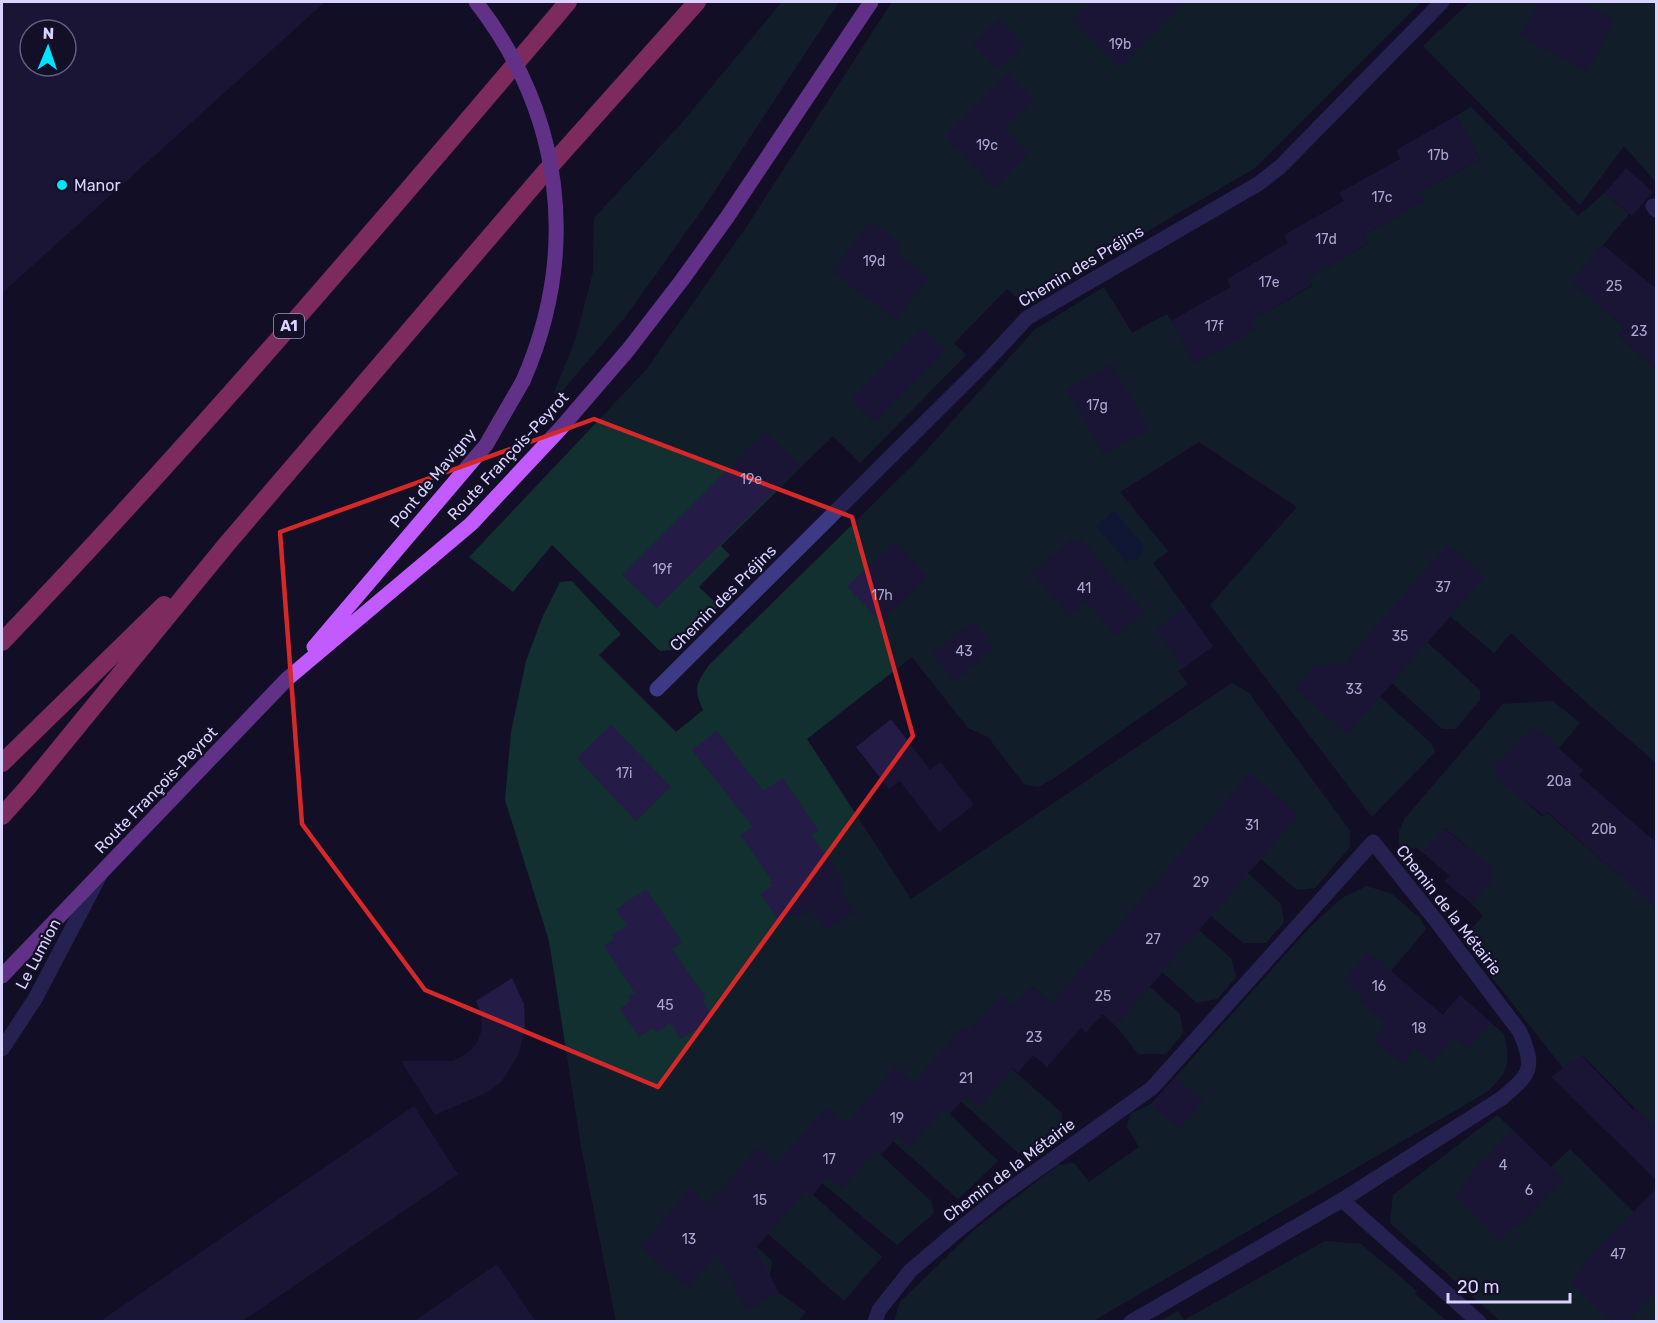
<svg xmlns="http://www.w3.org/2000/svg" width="1658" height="1323" viewBox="0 0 1658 1323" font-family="Rubik,sans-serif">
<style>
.green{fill:#12302f}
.water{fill:#0c2248}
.building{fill:#241b47;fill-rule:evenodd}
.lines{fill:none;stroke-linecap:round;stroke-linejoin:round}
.minor{stroke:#3d3a85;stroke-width:15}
.major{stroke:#c25bff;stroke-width:15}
.highway{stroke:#ff4fa3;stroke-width:18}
.major-bridge{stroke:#c25bff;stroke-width:15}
.marked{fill:none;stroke:#d62828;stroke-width:4.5;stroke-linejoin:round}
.poi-dot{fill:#00e5ff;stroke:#130f26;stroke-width:2}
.labels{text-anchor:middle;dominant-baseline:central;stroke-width:4.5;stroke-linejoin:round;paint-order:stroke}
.number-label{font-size:14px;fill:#aca6d1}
.shield{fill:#130f26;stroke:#9e99be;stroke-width:1.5}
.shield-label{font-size:15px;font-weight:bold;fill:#d9d4ff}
.poi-label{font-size:16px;fill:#d9d4ff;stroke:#130f26;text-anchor:start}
.street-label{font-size:16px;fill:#d9d4ff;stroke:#130f26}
</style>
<rect width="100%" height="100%" fill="#130f26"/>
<!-- green -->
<path class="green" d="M782,2H839L704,207L626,316L558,396L554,393L576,338L593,272L594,218L680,125Z
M892,2H1421L1255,168L1024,304L1007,289L954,343L966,355L860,463L833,436L721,546L730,555L699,587L719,606L671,650L660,651L552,545L513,592L469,557L646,370L745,229Z
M1470,2H1656V182L1624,146L1580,205L1423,46Z
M1471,107L1578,216L1605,193L1629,214L1572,282L1624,327L1618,335L1656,369V763L1579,696L1511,633L1494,653L1450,616L1427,642L1480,690V700L1456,729H1442L1392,683L1380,697L1432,744L1435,752L1372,817L1210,605L1297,507L1199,442L1120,492L1168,551L1153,563L1213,646L1178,671L1188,684L1053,779L1038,787L1024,784L988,737L968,728L912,657L807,739L911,899L1232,683L1249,693L1350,831V847L1315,888L1297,890L1261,859L1248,873L1281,904L1284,922L1266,943H1243L1211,916L1199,930L1231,958L1236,977L1217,999L1197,1003L1162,972L1150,987L1180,1014L1183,1033L1166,1054H1138L1116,1026L1103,1014L1086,1032L1032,986L1015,1006L969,1031L1062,1113L1061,1135L1043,1147L1018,1153L961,1101L950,1114L998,1161L958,1199L893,1141L881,1155L932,1202L934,1213L897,1245L822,1183L813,1195L882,1257L844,1301L755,1222L744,1235L772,1261L770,1276L779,1293L806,1312L798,1321H616L581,1146L549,941L505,800L511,732L526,661L542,618L560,582L572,581L621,634L599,655L676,732L703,710C693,688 696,684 709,665L916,462L1034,330L1104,287L1132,333L1167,314L1171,321L1231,287L1252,321L1312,286L1307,278L1368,244L1363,235L1424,201L1420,192L1480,159L1456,116Z
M1553,701L1580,723L1519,796L1543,817L1547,813L1614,871L1646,834L1656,842V1129L1582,1055L1563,1068L1462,939L1483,916L1472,904L1493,879L1467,856L1471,850L1445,828L1423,853L1417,848L1399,849V831L1405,818L1503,704Z
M1367,886L1392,894L1421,919L1426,929L1391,971L1442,1016L1460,995L1504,1034C1511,1064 1509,1071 1487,1092L1093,1321L894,1322L900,1302L975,1229L1058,1165L1074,1163L1089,1182L1139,1147L1127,1127L1130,1114L1151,1104L1310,927L1342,898Z
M1497,1115L1551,1167L1570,1149L1634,1212L1628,1219L1656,1247V1318L1653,1322L1500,1321L1390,1223L1393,1195Z
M1325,1241L1361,1244L1417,1291L1415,1294L1447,1321H1160L1178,1311L1184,1320Z"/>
<!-- water -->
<path class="water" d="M1114,510L1145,547L1141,552V556L1137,560L1132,559L1127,563L1096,526Z"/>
<!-- building -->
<path class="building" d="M2,2H325L2,293ZM30,30H66V66H30Z
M1090,2H1185L1120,68L1072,20Z
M1539,2H1580L1615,20L1587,72L1520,35Z
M999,19L1024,45L998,70L972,44Z
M1007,73L1034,100L1004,128L1029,154L995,188L944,136Z
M1456,116L1480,159L1420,192L1425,201L1363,235L1368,244L1307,278L1312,285L1251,322L1256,330L1195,364L1171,321L1231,287L1227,279L1288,243L1284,235L1344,201L1339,193L1400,159L1396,150Z
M1626,168L1653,192L1632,216L1605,193Z
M870,221L901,244L895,251L929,277L896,320L832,271Z
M1603,245L1654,287L1656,284V369L1618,335L1624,327L1571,282Z
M922,328L946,351L874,423L851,399Z
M1112,364L1149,430L1104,454L1067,390Z
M765,432L800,465L657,608L622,575Z
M1073,538L1077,543L1081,539L1144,612L1116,636L1087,602L1069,616L1032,573Z
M895,541L928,577L881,622L847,587Z
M1448,544L1485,577L1347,734L1295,688L1314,666L1343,664Z
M1184,608L1213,646L1184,668L1155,630Z
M972,621L995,649L954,682L933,654Z
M891,719L930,770L941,762L974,805L939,832L900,781L889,789L856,747Z
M611,725L671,787L636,821L577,758Z
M1535,727L1583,770L1579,775L1656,843V908L1547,812L1544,816L1493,776L1497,771L1493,767Z
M717,731L763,791L783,778L818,830L812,835L845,885L839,889L855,912L826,931L811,909L797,918L794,913L780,923L761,894L772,886L770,882L772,881L741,835L753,827L692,750Z
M1250,773L1298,815L1116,1026L1102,1014L1086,1032L1081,1028L1047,1067L1033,1055L1018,1073L1013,1068L979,1107L966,1096L950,1114L944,1109L910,1148L897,1136L881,1155L875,1150L842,1188L828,1177L812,1194L807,1190L755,1249L779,1293L747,1310L718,1254L688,1288L640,1247L690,1189L707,1205L758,1148L777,1164L827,1107L846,1124L895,1066L914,1083L963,1026L969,1030L1001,995L1015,1006L1032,986L1052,1003Z
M1444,828L1495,870L1490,876L1494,879L1472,904L1444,881L1450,876L1423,853Z
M646,889L682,942L672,949L706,998L702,1000L713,1018L681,1039L670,1023L656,1033L653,1028L639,1037L620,1009L631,1001L628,997L635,993L604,946L615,939L612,935L627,926L616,909Z
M1368,952L1443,1015L1460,995L1491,1023L1468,1049L1454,1037L1432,1062L1416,1048L1402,1064L1373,1039L1386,1024L1360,1001L1363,997L1344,980Z
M512,978L524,1004L525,1026L519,1054L502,1081L488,1092L435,1115L401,1061H452L465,1055L477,1043L482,1029V1016L476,1001Z
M1581,1055L1633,1110L1635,1108L1656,1129V1180L1551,1077Z
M1175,1077L1203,1101L1179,1129L1151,1104Z
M414,1106L458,1174L241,1322H99Z
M1513,1130L1564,1180L1519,1227L1516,1224L1500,1241L1454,1195L1470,1178L1468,1176Z
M1656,1189V1291L1627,1322H1610L1570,1282L1585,1267L1582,1264Z
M497,1264L536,1322H413Z"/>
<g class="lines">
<!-- minor -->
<path class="minor" d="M1653,206L1656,210
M657,689L987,361L1027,318L1258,184L1280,167L1442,2
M2,1049L35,999L99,877
M1342,1200L1479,1322
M875,1322L879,1310L910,1271L956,1232L998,1198L1152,1088L1373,842L1434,918L1520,1032C1536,1069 1530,1074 1502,1098L1342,1200L1131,1322"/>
<!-- major -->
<path class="major" d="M314,647L486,445L523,381
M2,976L287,679L471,524L560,429L628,350L682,280L728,216L871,2"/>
<!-- highway -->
<path class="highway" d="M2,642C199,436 384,219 568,2
M2,763L164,605
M2,816L27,788L226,545L546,171L697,2"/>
<!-- major-bridge -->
<path class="major-bridge" d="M476,2C563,114 580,251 523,381"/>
</g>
<!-- marked area -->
<path d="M0 0H1658V1323H0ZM594,419L852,517L913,736L658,1087L425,990L302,824L280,532Z" fill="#130f26" fill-opacity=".55" fill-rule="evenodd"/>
<path class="marked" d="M594,419L852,517L913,736L658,1087L425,990L302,824L280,532Z"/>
<!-- markers -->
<circle class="poi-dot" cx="62" cy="185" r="6"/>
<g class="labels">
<!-- number labels -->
<g class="number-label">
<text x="1120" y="44">19b</text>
<text x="987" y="145">19c</text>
<text x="1438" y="155">17b</text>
<text x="1382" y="197">17c</text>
<text x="1326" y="239">17d</text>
<text x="874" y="261">19d</text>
<text x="1269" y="282">17e</text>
<text x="1614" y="286">25</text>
<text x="1214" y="326">17f</text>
<text x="1639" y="331">23</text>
<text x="1097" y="405">17g</text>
<text x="751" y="479">19e</text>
<text x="662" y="569">19f</text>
<text x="1443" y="587">37</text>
<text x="1084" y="588">41</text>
<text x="882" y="595">17h</text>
<text x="1400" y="636">35</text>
<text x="964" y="651">43</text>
<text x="1354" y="689">33</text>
<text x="624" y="773">17i</text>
<text x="1559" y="781">20a</text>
<text x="1252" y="825">31</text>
<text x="1604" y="829">20b</text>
<text x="1201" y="882">29</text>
<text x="1153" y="939">27</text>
<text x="1379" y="986">16</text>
<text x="1103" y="996">25</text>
<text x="665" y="1005">45</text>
<text x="1419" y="1028">18</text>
<text x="1034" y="1037">23</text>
<text x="966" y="1078">21</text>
<text x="897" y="1118">19</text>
<text x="829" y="1159">17</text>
<text x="1503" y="1165">4</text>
<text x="1529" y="1190">6</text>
<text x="760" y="1200">15</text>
<text x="689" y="1239">13</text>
<text x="1618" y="1254">47</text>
</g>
<!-- shield labels -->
<rect class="shield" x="274" y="314" width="30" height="24" rx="4.5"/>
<g class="shield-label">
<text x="289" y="326">A1</text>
</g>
<!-- poi labels -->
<g class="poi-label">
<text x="74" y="185">Manor</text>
</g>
<!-- street labels -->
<g class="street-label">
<text transform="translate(1081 266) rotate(-31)">Chemin des Préjins</text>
<text transform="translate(508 456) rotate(-47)">Route François-Peyrot</text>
<text transform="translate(433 478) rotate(-50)">Pont de Mavigny</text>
<text transform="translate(723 598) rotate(-45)">Chemin des Préjins</text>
<text transform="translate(156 790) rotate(-46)">Route François-Peyrot</text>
<text transform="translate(1449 910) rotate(52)">Chemin de la Métairie</text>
<text transform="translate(38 954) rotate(-62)">Le Lumion</text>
<text transform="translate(1009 1170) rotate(-37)">Chemin de la Métairie</text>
</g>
</g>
<!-- border -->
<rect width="1658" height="1323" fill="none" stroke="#d9d4ff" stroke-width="6"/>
<!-- north arrow -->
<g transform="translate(48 48) rotate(2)"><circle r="28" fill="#130f26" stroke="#625e7d" stroke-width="1.5"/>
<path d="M0-4.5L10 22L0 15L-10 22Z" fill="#00e5ff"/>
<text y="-9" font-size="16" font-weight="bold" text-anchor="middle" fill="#d9d4ff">N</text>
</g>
<!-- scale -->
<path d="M1448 1293v9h122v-9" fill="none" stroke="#d9d4ff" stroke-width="3"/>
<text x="1457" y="1293" font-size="18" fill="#d9d4ff" stroke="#130f26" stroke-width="4.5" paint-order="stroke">20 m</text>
</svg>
